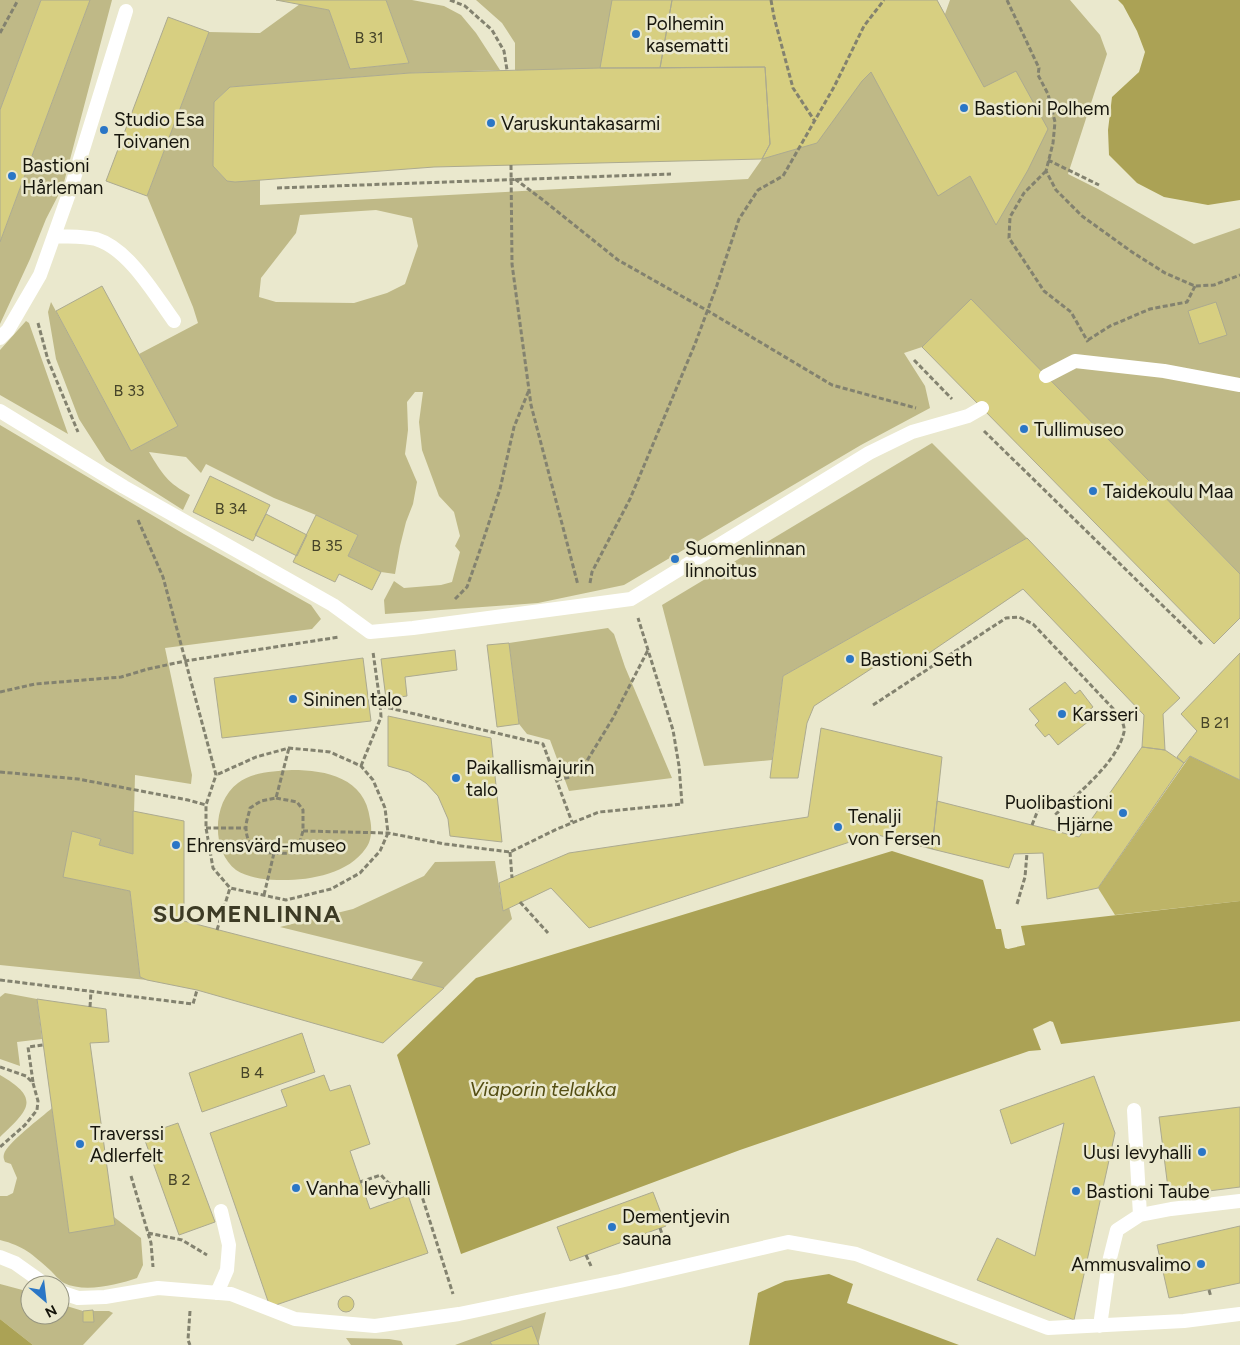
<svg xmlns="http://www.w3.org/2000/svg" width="1240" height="1345" viewBox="0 0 1240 1345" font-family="Figtree,sans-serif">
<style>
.green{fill:#bfb987;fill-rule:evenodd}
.forest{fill:#bdb467}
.water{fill:#aba255}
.building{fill:#d7cf81;stroke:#acaa90}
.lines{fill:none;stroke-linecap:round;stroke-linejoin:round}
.path{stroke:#83826f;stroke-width:3;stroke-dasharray:5 2.5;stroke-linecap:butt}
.service{stroke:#fff;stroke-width:14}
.poi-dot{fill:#2a76c6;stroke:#eae8cd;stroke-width:2}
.labels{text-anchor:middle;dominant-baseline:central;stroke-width:5;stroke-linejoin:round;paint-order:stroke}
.number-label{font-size:16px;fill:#464429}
.poi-label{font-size:19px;fill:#16150c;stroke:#eae8cd;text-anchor:start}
.water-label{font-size:20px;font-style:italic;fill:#534d12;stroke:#eae8cd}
.district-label{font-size:24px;font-weight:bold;letter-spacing:1px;fill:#3d3b25;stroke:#eae8cd}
</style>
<rect width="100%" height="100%" fill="#eae8cd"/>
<!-- green -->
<path class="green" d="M0,0H41L0,110Z
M90,0H112L63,186L46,219L30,259L0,324V242Z
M386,0H412L444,6L461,15L476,33L500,70L410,73L230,87L214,102L213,166L227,181L260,180V205L748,179L762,159L515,70V43L502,23L476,0H937L945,14L950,0H1070L1100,35L1107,54L1068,174L1098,189L1194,244L1240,228V574L971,300L922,347L904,353L925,386L930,408L861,445L624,585L538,603L385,614L384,600L394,581L404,588L441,585L452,582L460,552L455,546L460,536L454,512L439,496L422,450L419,422L423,392H415L407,402L408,430L405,454L417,482L413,504L406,522L400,546L395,574L381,572L348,556L358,535L316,515L274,498L206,464L201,473L186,457L149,452C162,474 168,483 190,495L183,510L106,461L79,419L56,359L48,312L51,302L131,451L178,426L139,354L198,323L193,307L147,196L209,32L260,33L300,4L329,10L350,69L409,63ZM376,210L412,218L418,246L405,284L387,293L354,303L276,302L259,297L261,278L296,233L300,215Z
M26,321L29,323L68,434L0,395V350Z
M0,425L184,534L311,605L321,619L312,629L165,648L192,775L191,784L135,775L133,854L99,845L101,839L72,831L64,877L130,891L140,977L147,980L0,965Z
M932,443L1027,538L783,676L772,760L704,766L662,605Z
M608,628L614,634L625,667L672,778L569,791L550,740L527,734L519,724L509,643Z
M292,770C327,770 365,778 370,819C372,828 372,840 366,848C348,875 306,881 277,880C264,880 246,877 236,870C211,851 212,802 238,783C252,772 275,771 292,770Z
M495,861L503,911L509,907L512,919L444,988L411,980L423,962L280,927L353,909L424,876L435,862Z
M5,993L37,999L42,1039L17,1042L20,1066L0,1059V997Z
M0,1075C42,1099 28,1110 0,1137Z
M52,1108L69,1232L115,1225L114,1217L141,1238L143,1265L137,1278C117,1285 84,1293 64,1283C59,1280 54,1274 50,1270C32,1254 24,1246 0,1240V1196H7L13,1193L17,1178L11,1164L5,1162C4,1159 3,1158 4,1154C7,1143 42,1117 52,1108Z
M0,1284L30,1292V1315H60V1304L83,1311H109L113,1313L83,1345H33L0,1319Z
M546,1312L538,1345H455Z
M346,1338L389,1339L401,1341L403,1345H351Z"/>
<!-- forest -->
<path class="forest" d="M1190,756L1240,780V901L1115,915L1098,888Z"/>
<!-- water -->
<path class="water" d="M1118,0H1240V200L1208,205L1164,197L1137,183L1109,155L1108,130L1112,97L1139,72L1145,52L1137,31L1123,5Z
M892,851L983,880L996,929H1001L1005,948L1008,949L1025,945L1021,926L1240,901V1021L1061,1044L1053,1022L1050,1021L1033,1029L1041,1050L1029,1051L740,1150L461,1254L397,1055L476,978Z
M829,1274L853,1284L847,1303L959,1345H749L758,1293L785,1281Z
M0,1319L33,1345H0Z"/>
<!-- building -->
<path class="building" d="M41,0H90L0,242V110Z
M276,0H386L409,63L350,69L329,10Z
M612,0H672L660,68H600Z
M672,0H937L984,87L1016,71L1048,129L1028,170L996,225L970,176L938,196L871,72L862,81L817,143L762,159L770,144L765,67L660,68Z
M168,17L209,32L147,196L106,181Z
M765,67L770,144L762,159L434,167L235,182L227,181L213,166L214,102L230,87L410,73L600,68Z
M102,286L178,426L131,451L56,311Z
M971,299L1240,574V618L1214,644L922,347Z
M1216,302L1227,335L1199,344L1188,311Z
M210,476L270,505L253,541L193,512Z
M266,514L307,535L297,556L255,535Z
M316,515L358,535L348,556L381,572L372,590L339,574L335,582L293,562Z
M1027,538L1180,698L1163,714L1165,750L1142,747L1144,715L1023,589L910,666L897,652L814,706L807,723L798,778H770L783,676Z
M509,643L519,724L497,727L487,645Z
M455,650L457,670L405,677L407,696L386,699L381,659Z
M1240,653V780L1190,756L1184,763L1177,757L1197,731L1181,714Z
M363,658L371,721L222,738L214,678Z
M1065,682L1075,694L1080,690L1093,707L1088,711L1093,718L1058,745L1049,734L1045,737L1035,725L1039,721L1029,709Z
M388,716L491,738L502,842L450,836L448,819L438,796L426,783L409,772L388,766Z
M821,728L942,757L932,849L874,834L589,928L551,888L503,911L499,883L569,853L808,817Z
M1142,747L1165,750L1184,763L1098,888L1047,899L1043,853L1014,854L1009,868L932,849L937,801L1079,837Z
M133,811L184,821V921L444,988L383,1043L197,990L147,980L140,977L130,891L63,877L72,831L101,839L99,845L133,854Z
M37,999L106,1009L109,1042L90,1043L115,1225L69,1233Z
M302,1033L315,1072L202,1112L189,1073Z
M324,1075L330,1091L350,1085L370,1144L350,1151L370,1209L408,1195L428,1253L270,1307L210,1133L287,1106L281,1090Z
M1094,1076L1115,1133L1074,1320L977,1280L997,1238L1035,1256L1064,1123L1011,1144L1000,1110Z
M1240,1107V1187L1169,1196L1159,1117Z
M178,1123L215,1222L179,1235L143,1135Z
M653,1192L666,1226L570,1261L557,1227Z
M1240,1226V1283L1169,1298L1157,1245Z
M338 1304a8 8 0 1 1 16 0a8 8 0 1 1-16 0Z
M93,1310L94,1322H83V1311Z
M532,1326L539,1345H492L490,1342Z"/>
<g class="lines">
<!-- path -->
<path class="path" d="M450,0L465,6L492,30L504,51L507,70
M771,0L774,17L793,88L814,120
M1007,0L1039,68L1038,75L1048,94L1055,122L1053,143L1046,171L1056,190L1082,216L1132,252L1165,273L1195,286L1214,285L1240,275
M0,33L18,0
M1048,160L1099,185
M511,165L512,264L531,405L578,585
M1046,171L1024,193L1010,217L1009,238L1044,291L1071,312L1088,342
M515,179L543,200L618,260L708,311L832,385L916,408
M277,188L671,174
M38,323L48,360L78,432
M1088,340L1110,326L1150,309L1187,302L1195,286
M914,360L952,399
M984,431L1202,644
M138,520L163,577L216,775L206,805V828L213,868L230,888L286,900L331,889L360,873L380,851L388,833L385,808L373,780L361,766L330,752L289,748L256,757L216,775
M590,583L592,572L630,499L695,344L717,285L739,219L758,190L783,176L834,87L864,26L884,0
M455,599L467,587L478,556L500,489L514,427L529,390
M0,692L35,684L121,677L148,669L185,661L339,637
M873,705L1006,618L1019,617L1033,624L1121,717C1122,722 1125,727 1124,732C1117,763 1077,794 1055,815
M381,706L543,744L572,822
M361,766L381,717L380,702L373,652
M0,772L78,779L188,800L206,805
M557,780L570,777L585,764L613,718L648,650
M276,798L297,802L303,810V831L299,845L291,853C271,854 246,855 246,827C246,821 249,814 250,808L261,801L276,798L289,748
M1032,825L1038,810
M206,828H246
M303,831L388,833L445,844L510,852L557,829L599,812L682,804L679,766L673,730L638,618
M510,852L512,878
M264,895L274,853
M520,902L548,933
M1017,904L1025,877L1027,853
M217,930L230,888
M0,980L193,1004L197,990
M90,1007L91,991
M0,1067L26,1076L33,1083L38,1101L37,1110L25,1125L0,1147
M33,1082L28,1047L43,1045
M131,1176L151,1243L153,1267
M360,1182L381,1175C394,1190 401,1191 420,1190L453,1294
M660,1228L667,1249
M148,1233L182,1240L207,1255
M586,1255L591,1266
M1209,1290L1211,1297
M190,1311L188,1340L190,1345"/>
<!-- service -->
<path class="service" d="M54,236C67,237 83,236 96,239C129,249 155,295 174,321
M0,338L8,330L40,275L71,188L126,11
M1046,376L1075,361L1164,371L1240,385
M0,411L124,487L333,605L370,632L413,628L631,599L869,453L912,432L968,416L982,408
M1134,1110L1140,1215
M0,1257L15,1263L46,1285
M60,1292L78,1298L105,1297L158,1288L231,1294L295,1319L375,1326L459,1314L620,1281L788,1242L856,1254L1048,1328L1184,1321L1240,1314
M217,1293L227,1270L229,1245L221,1211
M1100,1326L1109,1262L1117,1230L1140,1215L1171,1209L1240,1201"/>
</g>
<!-- markers -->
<g class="poi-dot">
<circle cx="636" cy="34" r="5"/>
<circle cx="964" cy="108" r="5"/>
<circle cx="491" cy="123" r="5"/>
<circle cx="104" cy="130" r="5"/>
<circle cx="12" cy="176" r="5"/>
<circle cx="1024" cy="429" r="5"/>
<circle cx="1093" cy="491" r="5"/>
<circle cx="675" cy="559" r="5"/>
<circle cx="850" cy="659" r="5"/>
<circle cx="293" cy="699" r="5"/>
<circle cx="1062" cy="714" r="5"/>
<circle cx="456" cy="778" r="5"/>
<circle cx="1123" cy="813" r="5"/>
<circle cx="838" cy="827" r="5"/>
<circle cx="176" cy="845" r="5"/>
<circle cx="80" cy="1144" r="5"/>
<circle cx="1202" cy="1152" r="5"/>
<circle cx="296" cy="1188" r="5"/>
<circle cx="1076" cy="1191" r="5"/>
<circle cx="612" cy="1227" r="5"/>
<circle cx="1201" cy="1264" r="5"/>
</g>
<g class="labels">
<!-- number labels -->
<g class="number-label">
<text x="369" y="37">B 31</text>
<text x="129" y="390">B 33</text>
<text x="231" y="508">B 34</text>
<text x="327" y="545">B 35</text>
<text x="1215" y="722">B 21</text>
<text x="252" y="1072">B 4</text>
<text x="179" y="1179">B 2</text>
</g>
<!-- poi labels -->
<g class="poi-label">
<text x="646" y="23">Polhemin<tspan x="646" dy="22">kasematti</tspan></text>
<text x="974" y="108">Bastioni Polhem</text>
<text x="114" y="119">Studio Esa<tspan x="114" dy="22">Toivanen</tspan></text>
<text x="501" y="123">Varuskuntakasarmi</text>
<text x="22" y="165">Bastioni<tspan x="22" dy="22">Hårleman</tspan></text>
<text x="1034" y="429">Tullimuseo</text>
<text x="1103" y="491">Taidekoulu Maa</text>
<text x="685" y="548">Suomenlinnan<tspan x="685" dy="22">linnoitus</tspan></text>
<text x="860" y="659">Bastioni Seth</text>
<text x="303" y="699">Sininen talo</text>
<text x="1072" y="714">Karsseri</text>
<text x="466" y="767">Paikallismajurin<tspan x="466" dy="22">talo</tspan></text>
<text x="1113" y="802" text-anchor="end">Puolibastioni<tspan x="1113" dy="22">Hjärne</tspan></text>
<text x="848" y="816">Tenalji<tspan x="848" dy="22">von Fersen</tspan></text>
<text x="186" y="845">Ehrensvärd-museo</text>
<text x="90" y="1133">Traverssi<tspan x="90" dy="22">Adlerfelt</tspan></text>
<text x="1192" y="1152" text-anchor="end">Uusi levyhalli</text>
<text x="306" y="1188">Vanha levyhalli</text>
<text x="1086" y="1191">Bastioni Taube</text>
<text x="622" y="1216">Dementjevin<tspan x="622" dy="22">sauna</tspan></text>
<text x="1191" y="1264" text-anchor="end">Ammusvalimo</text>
</g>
<!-- water labels -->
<g class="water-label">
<text x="543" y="1089">Viaporin telakka</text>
</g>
<!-- district labels -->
<g class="district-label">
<text x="247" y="913">SUOMENLINNA</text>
</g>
</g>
<!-- north arrow -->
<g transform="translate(45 1300) rotate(152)"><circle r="24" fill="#eae8cd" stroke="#959480"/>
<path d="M0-4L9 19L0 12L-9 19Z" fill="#2a76c6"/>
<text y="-8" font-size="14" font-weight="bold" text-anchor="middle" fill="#16150c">N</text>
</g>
</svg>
